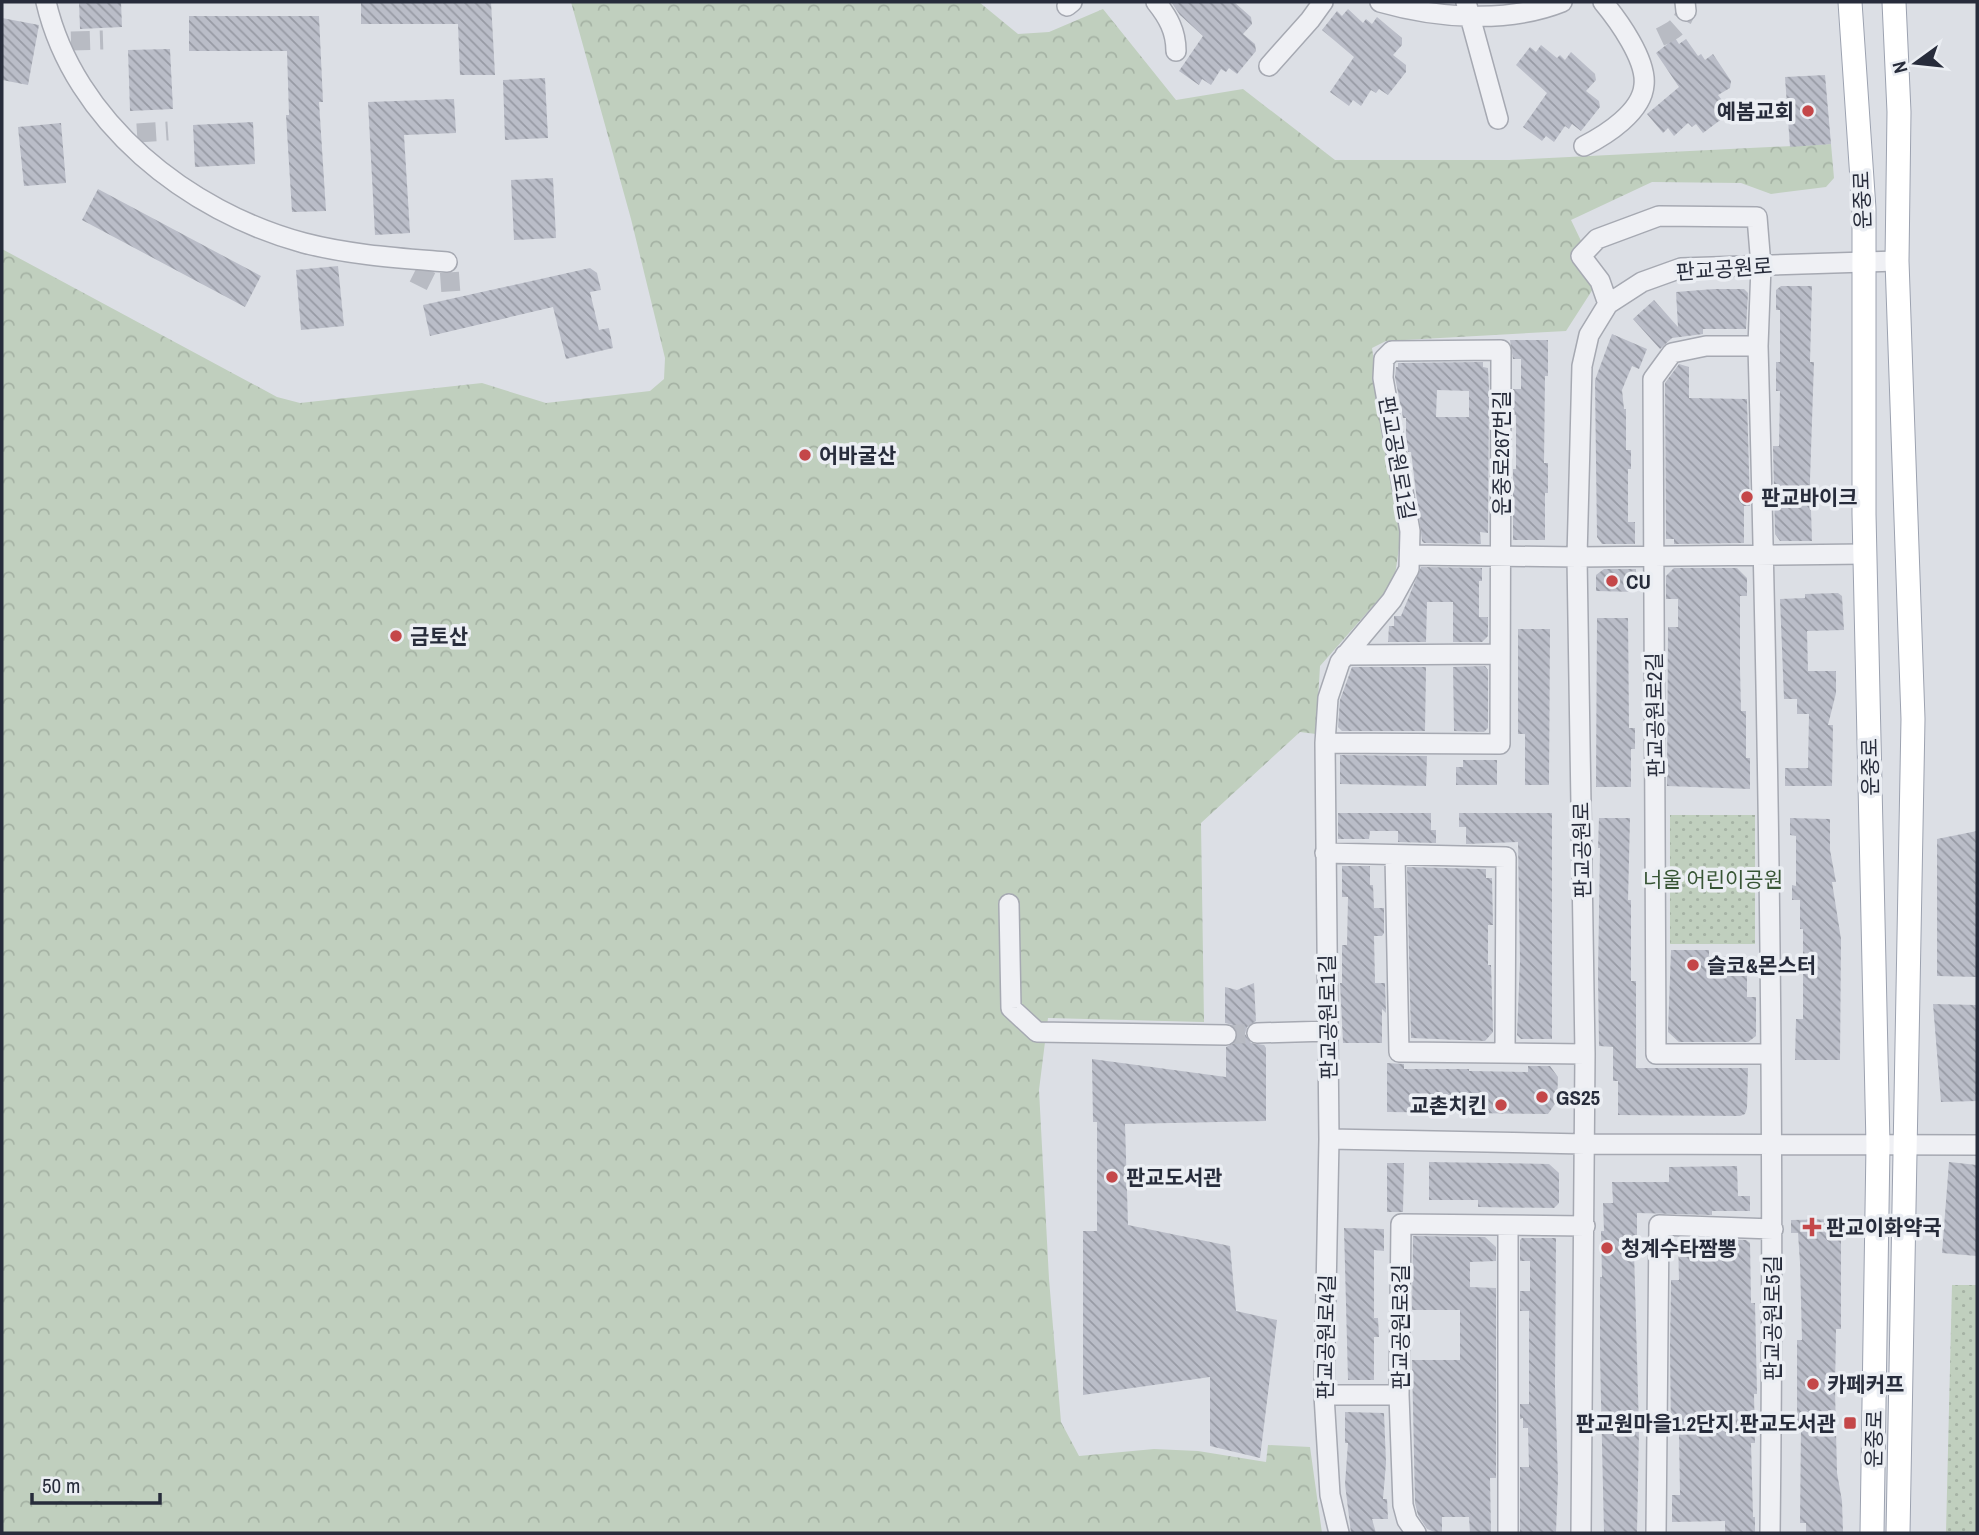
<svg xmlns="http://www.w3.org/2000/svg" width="1979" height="1535" viewBox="0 0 1979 1535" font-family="'Archivo Narrow','Noto Sans KR',sans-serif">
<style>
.grass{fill:url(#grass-dots)}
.forest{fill:url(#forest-crowns)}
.building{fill:url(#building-back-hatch);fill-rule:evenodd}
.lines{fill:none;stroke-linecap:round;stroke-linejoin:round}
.minor-tunnel{stroke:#b8bbc3;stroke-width:19;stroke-dasharray:19 10;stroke-linecap:butt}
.minor-casing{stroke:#a6a9b2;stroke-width:22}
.major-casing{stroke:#9ca2b0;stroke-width:25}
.minor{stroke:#eff0f4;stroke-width:19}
.major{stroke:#fff;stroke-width:23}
.poi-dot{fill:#c44749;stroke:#ebeef3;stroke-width:2.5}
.labels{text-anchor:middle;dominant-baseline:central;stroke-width:7;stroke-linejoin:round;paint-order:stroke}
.poi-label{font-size:21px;font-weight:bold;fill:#272c3b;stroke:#ebeef3;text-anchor:start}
.street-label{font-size:21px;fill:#272c3b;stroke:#ebeef3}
.park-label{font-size:21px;fill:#375535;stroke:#ebeef3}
</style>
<defs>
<pattern id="grass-dots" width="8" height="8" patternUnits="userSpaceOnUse" patternTransform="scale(1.75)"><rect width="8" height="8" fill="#c0cfbe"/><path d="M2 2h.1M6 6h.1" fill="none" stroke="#a5b2a4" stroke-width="1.8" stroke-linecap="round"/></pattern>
<pattern id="forest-crowns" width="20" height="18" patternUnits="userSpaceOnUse" patternTransform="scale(1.75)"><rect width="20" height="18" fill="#c0cfbe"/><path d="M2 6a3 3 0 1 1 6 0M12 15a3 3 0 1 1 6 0" fill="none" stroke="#a5b2a4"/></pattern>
<pattern id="building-back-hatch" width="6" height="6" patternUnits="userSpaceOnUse" patternTransform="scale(1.75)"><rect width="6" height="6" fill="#babdc8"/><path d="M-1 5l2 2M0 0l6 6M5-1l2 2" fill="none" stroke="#979aa4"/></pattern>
</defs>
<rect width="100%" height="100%" fill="#dcdfe5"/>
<!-- grass -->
<path class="grass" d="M1670,815H1755V944H1670Z
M1952,1285H1977V1533H1946Z"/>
<!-- forest -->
<path class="forest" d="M571,2H979L1018,34L1049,32L1103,9L1176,100L1243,89L1335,160H1509L1831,144L1834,178L1826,187L1771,194L1741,183L1652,182L1571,220L1583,245L1573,253L1593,289L1566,331L1386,341L1372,348L1401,534L1394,582L1320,666L1316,734L1300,732L1201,823L1204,1022L1048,1018L1039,1090L1049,1279L1061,1422L1079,1456L1154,1449L1198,1451L1266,1462L1268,1445L1310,1447L1322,1533H2V249L277,397L300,403L482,383L546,403L650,391L664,379L665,358L631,219Z"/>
<!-- building -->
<path class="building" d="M79,2H121L122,27L80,29Z
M361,2H491L495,75H460L458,24H361Z
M1171,2H1234L1251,17L1252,24L1243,34L1255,44L1256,51L1237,74L1229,68L1226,72L1221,69L1211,85L1202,79L1199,85L1179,71L1203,36L1180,15Z
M1348,9L1363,23L1366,19L1372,24L1377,17L1402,38V45L1393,55L1406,65V72L1388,95L1379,89L1376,93L1371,90L1361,106L1353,100L1349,106L1330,92L1354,57L1322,30L1337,11L1342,16Z
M189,16H319L323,102H319L326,211L292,212L286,115H289L287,51H189Z
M2,18L39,25L28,85L2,80Z
M1675,38L1679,44L1686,39L1698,56L1701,54L1705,60L1713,54L1731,81L1730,88L1718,95L1728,108L1727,115L1703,133L1696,124L1692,127L1688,123L1674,136L1668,128L1663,133L1647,114L1679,87L1656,53Z
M1541,45L1557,58L1560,55L1565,60L1571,52L1595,74L1596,80L1586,91L1599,101L1600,107L1581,131L1572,124L1569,129L1565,126L1554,142L1546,136L1542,141L1523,127L1547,93L1516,65L1530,47L1536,52Z
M170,49L173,109L130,111L128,50Z
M1825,75L1831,144L1790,147L1785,77Z
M545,78L548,138L505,140L503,80Z
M454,99L456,133L404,135L410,233L375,235L368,102Z
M253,122L255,164L195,167L193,125Z
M61,123L66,183L24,186L18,127Z
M553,178L556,238L514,240L511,180Z
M98,189L261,276L245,307L82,220Z
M338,266L344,326L301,330L296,270Z
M590,268L597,273L601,290L590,292L599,330L609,328L613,348L566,359L553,307L430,336L423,305Z
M1781,286H1812L1810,362H1814L1810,480L1812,541H1780L1775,534L1773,446H1779L1780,391H1776V362H1780V310H1776V290Z
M1714,289H1744L1748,293L1746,329H1703V334L1672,338L1660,349L1633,319L1654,300L1678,327L1676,292Z
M1612,334L1647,349L1639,369L1632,366L1622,390L1624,409H1626V450H1631V469H1628V522H1635V544H1602L1597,537L1595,380Z
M1510,340H1548V376H1545L1544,463H1548V493H1545V540H1513V469H1516V415H1513V389H1521V359H1513Z
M1483,362V367L1488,368L1489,389L1488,533L1480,532L1481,544L1424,543L1422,541L1411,452H1408L1406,437V418H1403L1395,377L1396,367H1398V363ZM1437,390L1469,391V417H1436Z
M1679,364L1689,367V398L1747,399L1750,506H1744V543L1674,544V539H1666L1665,383Z
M1421,567L1482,568V581H1479V617H1488V636L1482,642H1453V602H1427L1426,642H1388L1389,626H1394V616H1401Z
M1674,568H1737L1747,578V596H1740V669L1741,711H1746V758H1750V789L1667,786L1668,627H1678V599H1666V576Z
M1604,569H1636V592L1596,591V575Z
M1838,593L1842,596L1844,630L1807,631L1808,671H1836V693L1828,725H1833L1832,786H1785V768H1808L1809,714H1797V699H1784L1780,599L1805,598V594Z
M1597,618H1628L1629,728H1635V749H1631V787H1596Z
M1518,629H1550L1549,785H1525V734H1518Z
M1485,666L1488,670V728L1484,732L1454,731L1453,667Z
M1352,667H1426L1425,731H1342L1338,727L1340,700Z
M1340,755L1427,756L1426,786L1340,784Z
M1463,760H1497V785H1456V767H1463Z
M1338,813H1431V830H1436V843L1398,842V831H1370L1369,839H1338Z
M1459,813H1552V1039H1521L1517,1035L1520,962L1518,842L1466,844V827H1459Z
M1599,818H1630L1628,900H1631V981H1636V1068H1748L1747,1108L1745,1114L1740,1116L1618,1115V1081H1613V1047L1599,1046L1598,976L1600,848H1598Z
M1790,818L1830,819V850L1836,882H1832L1841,939L1840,1060H1795L1796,1019H1803V929H1800V900H1792V885L1796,886V836L1790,835Z
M1977,831V977L1937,976V839Z
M1342,866H1370V885H1373L1374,908H1384V933L1382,936H1374L1375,983H1385L1386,1013L1382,1009V1043H1343L1340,983H1342V945H1347L1348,897H1342Z
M1407,867L1486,869V878H1492L1493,925H1488V965H1491L1493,1032L1485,1041L1411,1038Z
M1671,950H1709V956L1747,957V997H1756V1036L1748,1042H1679L1668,1032Z
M1254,983L1256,1021L1247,1027L1245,1034L1251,1043L1264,1045L1266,1048V1121L1125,1124L1128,1225L1230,1246L1236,1311L1277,1320L1260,1458L1210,1446V1377L1083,1395V1231H1097V1122H1093L1092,1059L1226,1077V1047L1236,1042L1238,1035L1233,1025L1225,1023V987L1237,990Z
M1933,1004L1977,1005V1101L1941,1102Z
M1387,1063L1404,1064V1069H1469V1071L1528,1072V1066H1550L1558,1077L1557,1101L1548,1114L1387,1112Z
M1429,1162L1549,1164L1559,1173V1203L1554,1208L1478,1207V1200H1429Z
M1949,1162L1977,1165V1256L1942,1253Z
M1387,1163H1404L1403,1212H1387Z
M1737,1166L1738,1196H1750V1211H1712V1215L1637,1213V1251H1634L1639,1430L1637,1533H1604L1600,1356V1277H1602L1601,1231H1604L1603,1203H1613L1612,1182H1669V1167Z
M1841,1219V1329H1836L1835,1390L1837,1473L1842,1501L1843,1533H1806V1523H1800L1801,1426L1797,1427V1340H1802L1800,1263L1798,1233H1791V1220Z
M1344,1228L1384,1229V1251L1374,1250V1318H1378L1379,1337H1374V1380H1348Z
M1413,1236L1485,1237L1496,1247V1261L1470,1262V1287L1496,1288V1478H1490L1491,1533H1470L1469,1517H1442V1533H1437L1427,1529L1418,1515L1415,1503L1412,1360H1460V1310H1412Z
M1522,1238H1556L1555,1387L1558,1479L1556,1533H1520V1467H1529L1528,1428H1523V1418L1520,1419V1404H1529V1311H1520V1291H1530V1261H1520V1240Z
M1678,1238L1746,1240L1750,1243L1751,1303H1755L1757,1394H1754L1755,1443H1751L1753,1517H1755V1533H1725V1521L1672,1522V1495H1680L1679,1434H1671L1670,1348L1671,1280H1679Z
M1345,1412L1384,1413L1386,1463L1383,1499H1387L1388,1519H1372L1376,1533H1351L1345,1484L1348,1443H1345Z"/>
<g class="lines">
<!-- minor-tunnel -->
<path class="minor-tunnel" d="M1660,37C1675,30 1681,26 1686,11
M71,41L103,40
M137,133L168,131
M414,273L434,283L462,281
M1226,1035L1257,1033"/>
<!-- minor casing -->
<g class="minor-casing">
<path id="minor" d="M46,2C74,122 188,212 304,243C350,255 399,258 447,262
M1156,2C1168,17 1176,31 1176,51
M1380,2C1436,18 1507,24 1562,2
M1466,2L1498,119
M1685,2L1686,11
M1067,6L1072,2
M1269,66L1310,20L1323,2
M1584,146C1606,135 1642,112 1644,85C1647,60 1618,20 1603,2
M1608,304L1600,281L1581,256L1597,239L1659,216L1757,217L1761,266L1758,346C1769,741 1775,1137 1770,1533
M1758,346H1706L1672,353L1653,379L1656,1054H1771
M1411,555L1577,557L1865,554
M1345,655L1500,654
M1325,743L1500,744L1501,350L1392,351L1384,359L1383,378L1410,531L1409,569L1392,600L1340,662L1328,698L1325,743L1329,1139L1324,1395L1330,1495L1339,1533
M1325,853L1506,857L1505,1052
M1395,856L1399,1052L1585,1054
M1009,904L1011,1008L1037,1032L1226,1035
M1257,1033L1329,1031
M1329,1139L1585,1144L1977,1145
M1324,1395H1399
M1416,1533L1407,1520L1403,1505L1399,1395L1401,1224L1585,1226
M1508,1533V1226
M1581,1533L1585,1054L1577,557L1582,366L1589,335L1608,304L1642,282L1681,268L1897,261
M1656,1533L1659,1225L1773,1229"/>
</g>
<!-- major casing -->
<g class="major-casing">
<path id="major" d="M1850,2L1864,209V514L1878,1145L1872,1533
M1894,2L1899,112L1897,261L1913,719L1898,1533"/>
</g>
<!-- minor -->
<use href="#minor" class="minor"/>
<!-- major -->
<use href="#major" class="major"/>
</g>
<!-- markers -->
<g class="poi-dot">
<circle cx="1808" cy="111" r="7"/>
<circle cx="805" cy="455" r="7"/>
<circle cx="1747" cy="497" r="7"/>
<circle cx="1612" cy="581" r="7"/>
<circle cx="396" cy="636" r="7"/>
<circle cx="1693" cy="965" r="7"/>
<circle cx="1542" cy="1097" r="7"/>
<circle cx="1501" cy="1105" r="7"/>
<circle cx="1112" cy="1177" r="7"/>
<path d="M1808.5 1216.5h7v7h7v7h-7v7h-7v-7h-7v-7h7z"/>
<circle cx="1607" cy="1248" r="7"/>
<circle cx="1813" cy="1384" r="7"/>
<rect x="1843" y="1416" width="14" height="14" rx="3.5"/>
</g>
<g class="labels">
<!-- poi labels -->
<g class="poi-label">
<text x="1794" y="111" text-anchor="end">예봄교회</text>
<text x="819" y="455">어바굴산</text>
<text x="1761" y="497">판교바이크</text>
<text x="1626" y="581">CU</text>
<text x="410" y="636">금토산</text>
<text x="1707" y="965">슬코&amp;몬스터</text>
<text x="1556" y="1097">GS25</text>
<text x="1487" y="1105" text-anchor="end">교촌치킨</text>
<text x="1126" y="1177">판교도서관</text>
<text x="1826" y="1227">판교이화약국</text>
<text x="1621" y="1248">청계수타짬뽕</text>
<text x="1827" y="1384">카페커프</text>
<text x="1836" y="1423" text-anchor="end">판교원마을1.2단지.판교도서관</text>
</g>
<!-- street labels -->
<g class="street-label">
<text transform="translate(1862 200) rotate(-92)">운중로</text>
<text transform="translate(1724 269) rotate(-4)">판교공원로</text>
<text transform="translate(1501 453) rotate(-90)">운중로267번길</text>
<text transform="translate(1397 458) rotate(80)">판교공원로1길</text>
<text transform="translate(1655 715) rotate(-91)">판교공원로2길</text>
<text transform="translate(1870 767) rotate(-91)">운중로</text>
<text transform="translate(1582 850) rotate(-91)">판교공원로</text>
<text transform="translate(1328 1017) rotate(-91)">판교공원로1길</text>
<text transform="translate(1772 1318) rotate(-90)">판교공원로5길</text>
<text transform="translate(1400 1327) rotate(-90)">판교공원로3길</text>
<text transform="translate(1326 1337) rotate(-89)">판교공원로4길</text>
<text transform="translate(1874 1439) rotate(-89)">운중로</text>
</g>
<!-- park labels -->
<g class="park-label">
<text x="1713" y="879">너울 어린이공원</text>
</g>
</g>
<!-- border -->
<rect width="1979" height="1535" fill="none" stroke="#272c3b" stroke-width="7"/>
<!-- north arrow -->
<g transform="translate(1916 63) rotate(255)" stroke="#ebeef3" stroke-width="5" paint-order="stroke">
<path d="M0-5L12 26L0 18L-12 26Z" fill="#272c3b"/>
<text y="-10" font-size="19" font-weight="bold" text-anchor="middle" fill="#272c3b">N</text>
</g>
<!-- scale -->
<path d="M32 1493v10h128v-10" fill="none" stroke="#272c3b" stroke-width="3.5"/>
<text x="42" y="1493" font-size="21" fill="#272c3b" stroke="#ebeef3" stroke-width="5" paint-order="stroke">50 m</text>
</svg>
